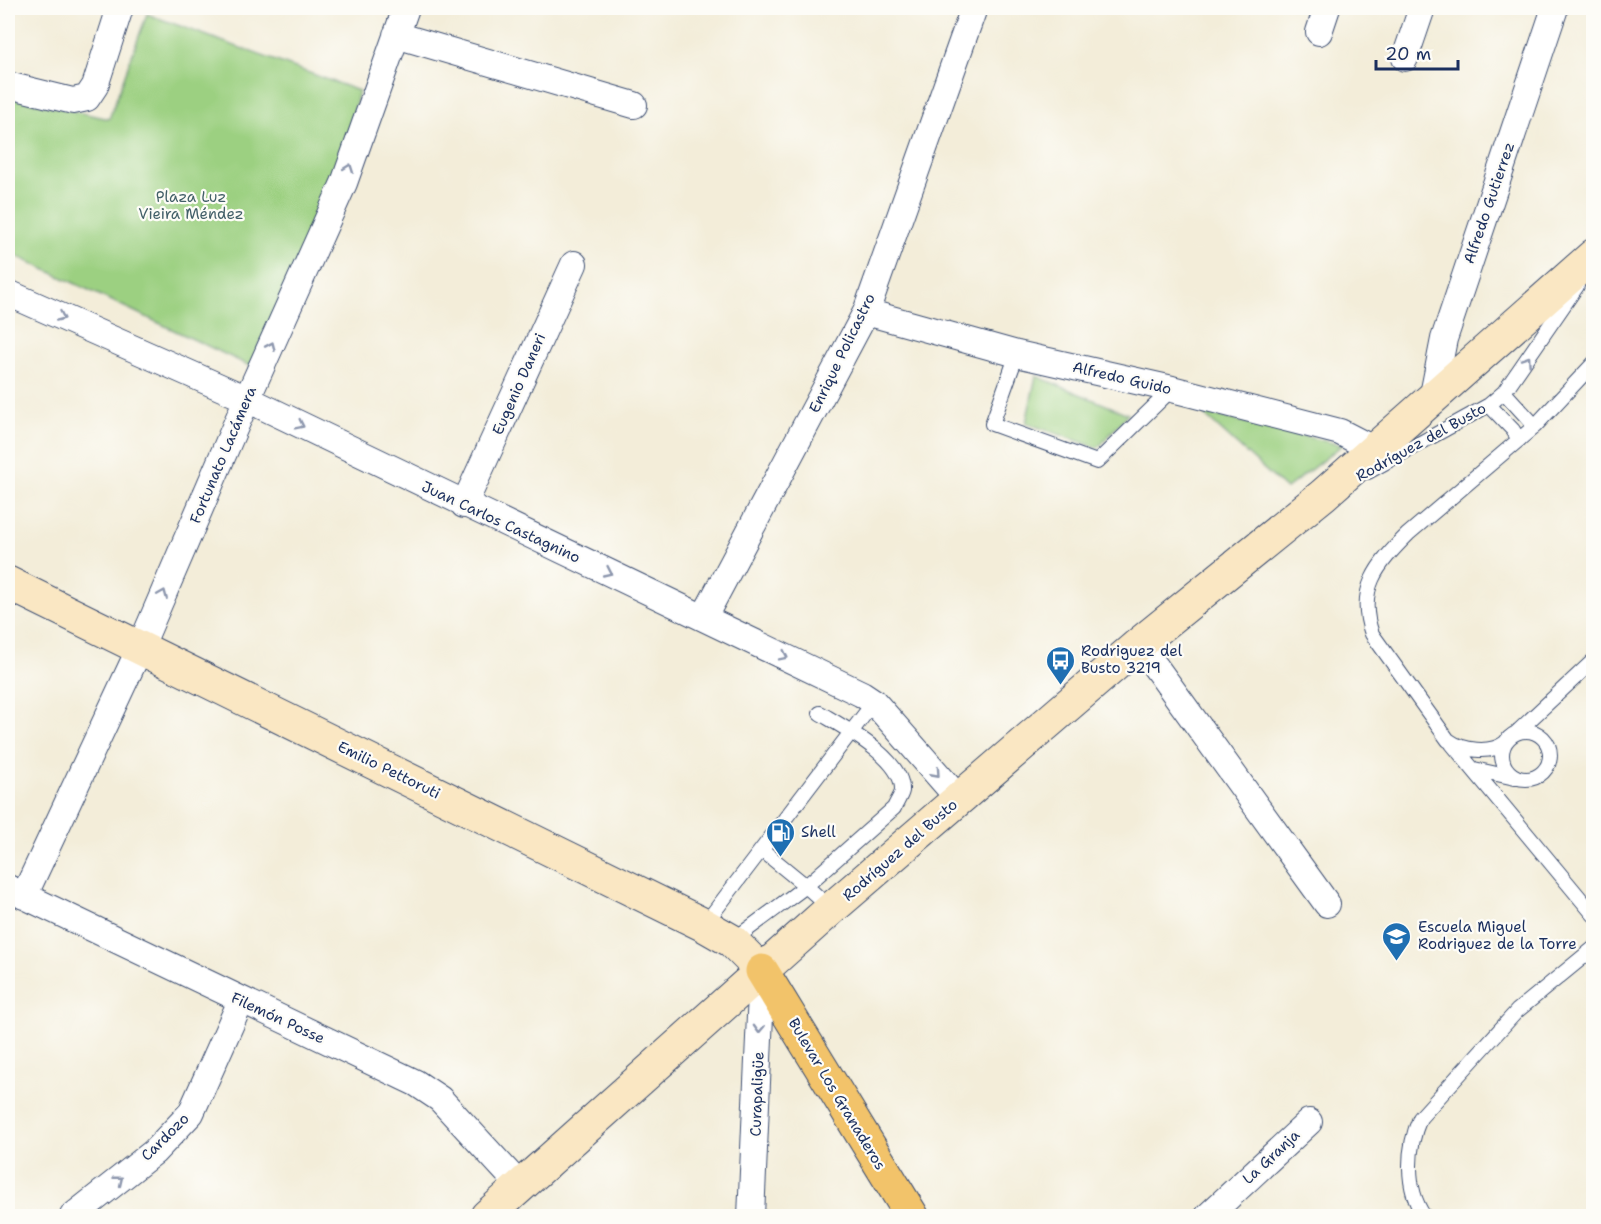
<svg xmlns="http://www.w3.org/2000/svg" width="1601" height="1224" viewBox="0 0 1601 1224" font-family="'Shantell Sans',sans-serif">
	<style>
		.green { fill: #9cd081; stroke: #5c8070; stroke-width: 1.5 }
		.lines { fill: none; stroke-linecap: round; stroke-linejoin: round }
		.lane-casing { stroke: #3b4c70; stroke-width: 16 }
		.street-casing { stroke: #3b4c70; stroke-width: 28 }
		.secondary-casing { stroke: #3b4c70; stroke-width: 35 }
		.primary-casing { stroke: #3b4c70; stroke-width: 35 }
		.lane { stroke: #fff; stroke-width: 14 }
		.street { stroke: #fff; stroke-width: 26 }
		.secondary { stroke: #fae7c3; stroke-width: 33 }
		.primary { stroke: #f2c36a; stroke-width: 33 }
		.oneway { stroke: #8d97ae }
		.labels { text-anchor: middle; dominant-baseline: central; stroke-width: 4.5; stroke-linejoin: round; paint-order: stroke }
		.park-label { font-size: 15px; fill: #425f68; stroke: #fdfcf7 }
		.street-label { font-size: 15px; fill: #1b2f5e; stroke: #fdfcf7 }
		.poi-label { font-size: 15px; fill: #1b2f5e; stroke: #fdfcf7; text-anchor: start }
	</style>
	<rect width="100%" height="100%" fill="#fdfcf7"/>
	<filter id="ink" filterUnits="userSpaceOnUse"><feTurbulence type="fractalNoise" baseFrequency=".0167" numOctaves="2"/><feDisplacementMap in="SourceGraphic" scale="12" xChannelSelector="R" yChannelSelector="G"/><feConvolveMatrix kernelMatrix="1 2 1 2 8 2 1 2 1" color-interpolation-filters="sRGB"/></filter>
	<filter id="wash" filterUnits="userSpaceOnUse"><feTurbulence type="fractalNoise" baseFrequency=".008" numOctaves="4" result="noise"/><feDisplacementMap in="SourceGraphic" scale="24" xChannelSelector="R" yChannelSelector="G"/><feGaussianBlur stdDeviation="1.35" result="paint"/><feColorMatrix in="noise" values="0 0 0 0 0 0 0 0 0 0 0 0 0 0 0 0 0 1.4 0 .05"/><feComposite in="paint" operator="in"/></filter>
	<g filter="url(#wash)">
		<rect width="100%" height="100%" fill="#f3edd9"/>
		<path class="green" d="M147,14L359,91L344,153L250,366L8,252V97L109,119Z
			M1036,376L1128,414L1098,448L1026,423Z
			M1201,412L1342,445L1286,489Z"/>
	</g>
	<g filter="url(#ink)">
		<g class="lines">
			<defs>
				<path id="lane" d="M1017,354L992,424L1097,462L1172,389
					M1504,392L1535,426
					M1489,405L1513,430L1519,440
					M1368,472L1489,405L1504,392L1577,286
					M1502 755a24 24 0 1 1 48 0a24 24 0 1 1-48 0Z
					M1516,733L1594,660
					M1505,743C1490,754 1463,751 1448,740L1372,634C1356,589 1377,565 1408,534L1535,426L1594,363
					M1452,744L1594,915
					M1474,769L1515,778
					M762,850L806,886L831,909
					M704,925L874,702
					M732,941L806,886L894,808C896,803 901,796 902,791C904,759 843,727 820,713
					M1424,1216C1405,1188 1407,1148 1420,1118L1517,1011L1594,948"/>
				<path id="street" d="M1319,32L1327,8
					M396,35L634,105
					M1405,58L1422,8
					M8,85L73,101L87,98L95,86L120,8
					M8,293L247,399L862,694L874,702L959,799
					M866,312L1017,354L1172,389L1340,432L1375,450
					M1432,400L1444,339L1555,8
					M464,505L574,264
					M704,617L866,312L974,8
					M1139,644L1327,904
					M8,888L416,1083L440,1099L521,1187
					M24,896L140,648L247,399L344,183L406,8
					M73,1216L154,1152L191,1113L241,1001
					M751,1216L762,971
					M1208,1216L1309,1122"/>
				<path id="secondary" d="M8,583L704,925L732,941L762,971
					M487,1216L831,909L1139,644L1323,495L1594,255"/>
				<path id="primary" d="M762,971L912,1216"/>
			</defs>
			<use href="#lane" class="lane-casing"/>
			<use href="#street" class="street-casing"/>
			<use href="#secondary" class="secondary-casing"/>
			<use href="#primary" class="primary-casing"/>
			<use href="#lane" class="lane"/>
			<use href="#street" class="street"/>
			<use href="#secondary" class="secondary"/>
			<use href="#primary" class="primary"/>
		</g>
		<defs><path id="oneway-chevron" d="M-2-3.5L2.5 0L-2 3.5" fill="none" stroke-width="1.6" stroke-linecap="round" stroke-linejoin="round" transform="scale(1.5)"/></defs>
		<g class="oneway">
			<use href="#oneway-chevron" transform="translate(349 168) rotate(-70)"/>
			<use href="#oneway-chevron" transform="translate(61 317) rotate(24)"/>
			<use href="#oneway-chevron" transform="translate(271 346) rotate(-66)"/>
			<use href="#oneway-chevron" transform="translate(1527 360) rotate(-56)"/>
			<use href="#oneway-chevron" transform="translate(300 425) rotate(26)"/>
			<use href="#oneway-chevron" transform="translate(608 572) rotate(25)"/>
			<use href="#oneway-chevron" transform="translate(163 594) rotate(-67)"/>
			<use href="#oneway-chevron" transform="translate(784 656) rotate(26)"/>
			<use href="#oneway-chevron" transform="translate(936 773) rotate(48)"/>
			<use href="#oneway-chevron" transform="translate(759 1029) rotate(92)"/>
			<use href="#oneway-chevron" transform="translate(119 1180) rotate(-39)"/>
		</g>
	</g>
	<defs>
		<symbol id="bus-pin" viewBox="-11 -11 22 30"><path d="M0 17L-7.5 6A9.5 9.5 0 1 1 7.5 6Z" fill="#1f6fb2" stroke="#fdfcf7"/><path d="M-5-6H5V4H4V6H2V4H-2V6H-4V4H-5ZM-3.5-4V0h7V-4ZM-3.5 1.2v1.5H-2V1.2ZM2 1.2v1.5H3.5V1.2Z" fill="#fff"/></symbol>
		<symbol id="fuel-pin" viewBox="-11 -11 22 30"><path d="M0 17L-7.5 6A9.5 9.5 0 1 1 7.5 6Z" fill="#1f6fb2" stroke="#fdfcf7"/><path d="M-5.5-6h7V0h2V4h1.3V-2.5L3-4.5l.8-.8L6-3V5H2.5V1h-1V6h-7ZM-4.2-4.7v3.2H.2V-4.7Z" fill="#fff"/></symbol>
		<symbol id="school-pin" viewBox="-11 -11 22 30"><path d="M0 17L-7.5 6A9.5 9.5 0 1 1 7.5 6Z" fill="#1f6fb2" stroke="#fdfcf7"/><path d="M0-5L7-2L0 1L-7-2ZM-4 1L0 2.5L4 1V4Q0 6-4 4Z" fill="#fff"/></symbol>
	</defs>
	<g fill-rule="evenodd">
		<use href="#bus-pin" x="1044" y="644" width="33" height="45"/>
		<use href="#fuel-pin" x="764" y="816" width="33" height="45"/>
		<use href="#school-pin" x="1380" y="920" width="33" height="45"/>
	</g>
	<g class="labels">
		<g class="park-label">
			<text x="191" y="197">Plaza Luz<tspan x="191" dy="17">Vieira Méndez</tspan></text>
		</g>
		<g class="street-label">
			<text transform="translate(1489 203) rotate(-71)">Alfredo Gutierrez</text>
			<text transform="translate(842 353) rotate(-64)">Enrique Policastro</text>
			<text transform="translate(1122 378) rotate(13)">Alfredo Guido</text>
			<text transform="translate(519 384) rotate(-66)">Eugenio Daneri</text>
			<text transform="translate(1421 442) rotate(-29)">Rodríguez del Busto</text>
			<text transform="translate(223 455) rotate(-67)">Fortunato Lacámera</text>
			<text transform="translate(501 522) rotate(25)">Juan Carlos Castagnino</text>
			<text transform="translate(389 770) rotate(26)">Emilio Pettoruti</text>
			<text transform="translate(900 850) rotate(-41)">Rodríguez del Busto</text>
			<text transform="translate(278 1018) rotate(25)">Filemón Posse</text>
			<text transform="translate(757 1094) rotate(-88)">Curapaligüe</text>
			<text transform="translate(837 1094) rotate(59)">Bulevar Los Granaderos</text>
			<text transform="translate(165 1137) rotate(-45)">Cardozo</text>
			<text transform="translate(1271 1157) rotate(-43)">La Granja</text>
		</g>
		<g class="poi-label">
			<text x="1081" y="651">Rodriguez del<tspan x="1081" dy="17">Busto 3219</tspan></text>
			<text x="801" y="832">Shell</text>
			<text x="1418" y="927">Escuela Miguel<tspan x="1418" dy="17">Rodriguez de la Torre</tspan></text>
		</g>
	</g>
	<rect width="1601" height="1224" fill="none" stroke="#fdfcf7" stroke-width="30"/>
	<path d="M1376 60v9h82v-9" fill="none" stroke="#1b2f5e" stroke-width="3"/>
	<text x="1385" y="60" font-size="18" fill="#1b2f5e" stroke="#fdfcf7" stroke-width="4.5" paint-order="stroke">20 m</text>
</svg>
